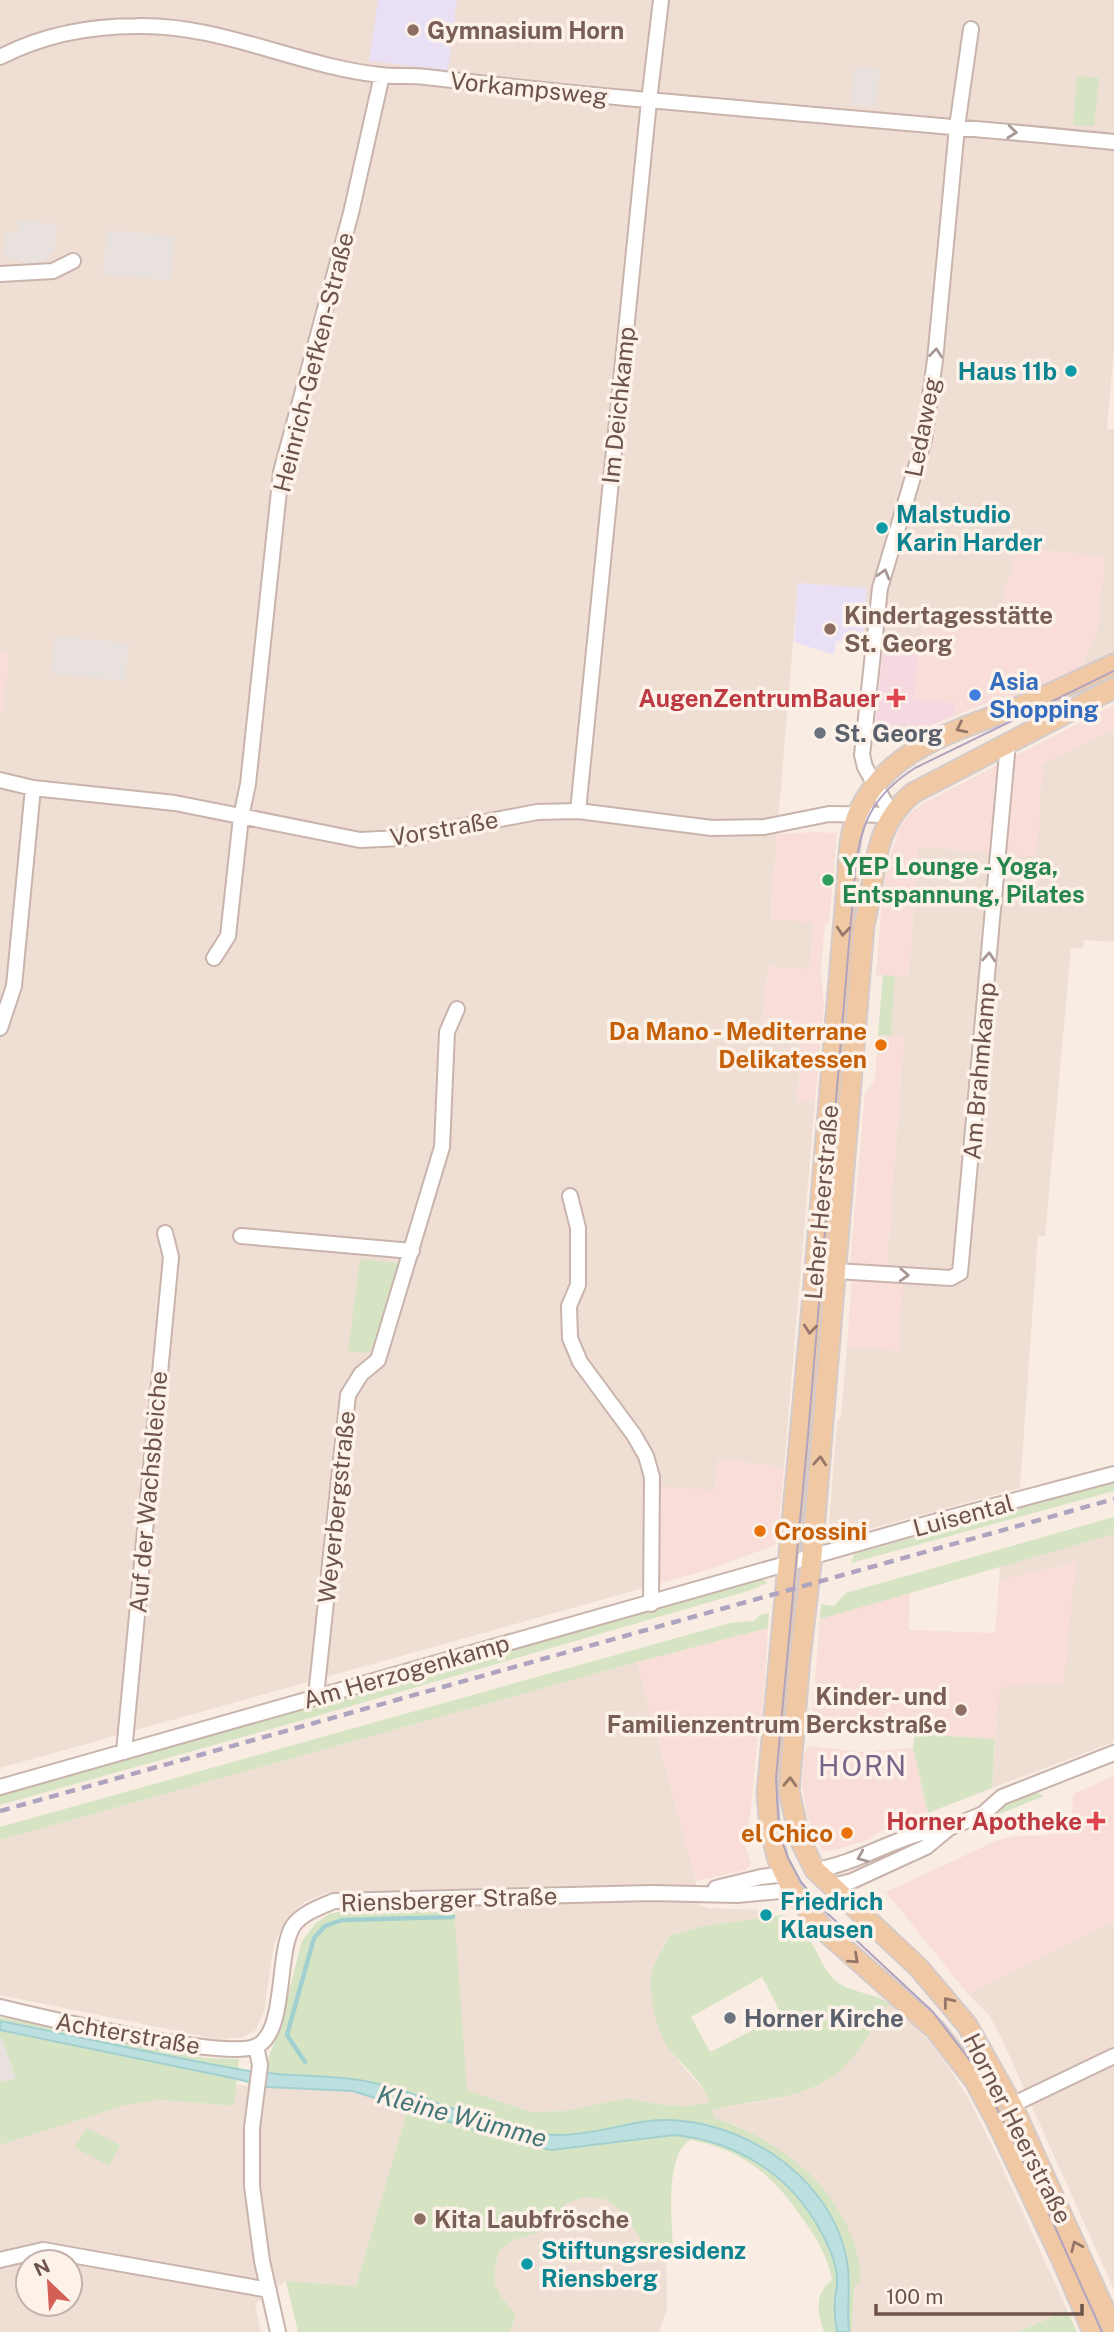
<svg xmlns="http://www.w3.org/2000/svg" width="1114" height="2332" viewBox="0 0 1114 2332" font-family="'Public Sans',sans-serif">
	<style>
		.residential { fill: #efded3; fill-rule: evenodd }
		.commercial { fill: #f8ddd8 }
		.industrial { fill: #e9e1de }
		.education { fill: #eae0f5 }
		.medical { fill: #f6d8e0 }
		.green { fill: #d6e4c4; fill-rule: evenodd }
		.water { fill: #bbe0df; stroke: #a2d0d0; stroke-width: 2 }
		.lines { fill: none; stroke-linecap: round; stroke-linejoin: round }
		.stream { stroke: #a2d0d0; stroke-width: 4.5 }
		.minor-casing { stroke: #c8b4ac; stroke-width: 18 }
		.major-casing { stroke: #d4cbca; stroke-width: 23 }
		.minor { stroke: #fff; stroke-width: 14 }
		.major { stroke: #f0c8a3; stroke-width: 19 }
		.tram { stroke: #afa4c0; stroke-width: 2 }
		.rail { stroke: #afa4c0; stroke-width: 4.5; stroke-dasharray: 10 7; stroke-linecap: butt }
		.oneway { stroke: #a89894 }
		.oneway2 { stroke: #957667 }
		.education-dot { fill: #8d6e63; stroke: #fcf2e9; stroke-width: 2.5 }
		.culture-dot { fill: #0f9aa8; stroke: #fcf2e9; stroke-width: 2.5 }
		.shop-dot { fill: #3f7fe0; stroke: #fcf2e9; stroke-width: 2.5 }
		.health-dot { fill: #e0444e; stroke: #fcf2e9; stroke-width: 2.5 }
		.worship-dot { fill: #6b7280; stroke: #fcf2e9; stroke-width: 2.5 }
		.leisure-dot { fill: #2e9e5b; stroke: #fcf2e9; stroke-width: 2.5 }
		.food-dot { fill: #e8710a; stroke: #fcf2e9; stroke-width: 2.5 }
		.labels { text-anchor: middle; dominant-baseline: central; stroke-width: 7; stroke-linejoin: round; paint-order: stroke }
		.education-label { font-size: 24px; font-weight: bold; fill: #785e54; stroke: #fcf2e9; text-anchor: start }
		.street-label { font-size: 24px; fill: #6e534d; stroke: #fcf2e9 }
		.culture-label { font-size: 24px; font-weight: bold; fill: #0d838f; stroke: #fcf2e9; text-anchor: start }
		.shop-label { font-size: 24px; font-weight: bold; fill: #366cbe; stroke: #fcf2e9; text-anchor: start }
		.health-label { font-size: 24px; font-weight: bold; fill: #be3a42; stroke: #fcf2e9; text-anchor: end }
		.worship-label { font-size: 24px; font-weight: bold; fill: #5b616d; stroke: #fcf2e9; text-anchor: start }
		.leisure-label { font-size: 24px; font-weight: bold; fill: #27864d; stroke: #fcf2e9; text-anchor: start }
		.food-label { font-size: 24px; font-weight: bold; fill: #c56008; stroke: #fcf2e9; text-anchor: end }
		.water-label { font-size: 26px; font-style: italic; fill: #467778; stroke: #fcf2e9 }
		.quarter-label { font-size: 28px; letter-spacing: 2px; fill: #78658a; stroke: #fcf2e9 }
	</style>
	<rect width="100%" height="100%" fill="#f9ede3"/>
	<path class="residential" d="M0,0H1114V349L1107,428L1114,430V652L1082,667L1097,632L1105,557L1019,547L1005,590L1002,628L924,618L919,654L883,650L863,644L867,588L798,583L770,919L813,922L809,970L768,966L761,1032L803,1036L797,1100L815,1102L784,1467L718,1459L714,1490L658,1584L0,1768Z
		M1114,730V942L1084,940L1083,949L1071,948L1045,1236H1038L1020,1488L833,1539L828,1537L837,1422L841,1415L847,1347L898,1351L887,1268L904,1037L891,1036L895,976L909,977L918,847L1036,856L1043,764Z
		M1114,1534V1742L992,1788L999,1687L1075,1563L999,1580L1000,1565Z
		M637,1662L695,1878L699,1905L709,1908L761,1910L775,1916L703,1926L669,1936L653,1966L670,2051L706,2093L709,2102L688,2106L664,2105L626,2098L565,2111L530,2112L466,2090L452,1892L357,1891L325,1893L303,1903L287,1919L274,1944L264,2012L255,2031L241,2038L216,2039L0,1995V1840Z
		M1114,1922V2290L1001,2037L989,2015L968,1994Z
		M889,2003L919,2029L941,2056L970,2101L999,2160L1067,2310L1018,2332H852L854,2287L737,2125L713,2118L712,2109L775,2099L812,2089L840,2070Z
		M236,2085L304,2090L353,2091L408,2108L356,2286L285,2281L255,2304L261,2332H0V2145L126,2105L161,2100L233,2106ZM28,2262H70V2304H28Z
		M583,2197L604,2199L625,2214L647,2251L666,2250L667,2310L659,2332H510L516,2315L497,2291L493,2275L499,2251L514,2240L541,2232L566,2204Z"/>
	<path class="commercial" d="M1019,547L1106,557L1097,632L1082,667L1031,692L984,704L954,716L955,703L914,700L924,618L1001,628L1005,590Z
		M0,652L10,653L2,713H0Z
		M1114,705V730L1043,764L1037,856L918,847L909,977L876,975L884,873L899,829L909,814L924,803Z
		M815,832L837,833L829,923H825L821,968L824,1007L815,1102L797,1101L803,1036L761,1032L768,966L809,969L813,923L770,919L777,834Z
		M878,1035L904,1037L887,1268L903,1285L899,1351L847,1347L852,1278L850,1262L865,1093L875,1081Z
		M718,1459L784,1467L777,1541L773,1546L704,1571L658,1584L661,1486L714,1490Z
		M1076,1563L1064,1682L1000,1687L995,1739L811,1728L820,1619L910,1592L909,1630L995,1633L999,1580Z
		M768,1628L762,1722L758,1736L750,1817L744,1840L751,1864L746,1870L696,1881L637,1662Z
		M809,1746L861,1752L913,1748L928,1813L883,1830L868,1840L829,1851L822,1850L807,1815L802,1785L804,1754Z
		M1114,1776V1922L968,1994L886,1892L996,1841L1014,1836H1042L1053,1833L1072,1817L1073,1794Z"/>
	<path class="industrial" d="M855,66L880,69L876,107L850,105Z
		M19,220L57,224L55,249L44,261L23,265L22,260L3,258L6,233H17Z
		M107,230L175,236L171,280L103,275Z
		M55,636L129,643L125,681L51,674Z
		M0,2038H2L16,2078L0,2082Z"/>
	<path class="education" d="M378,0H457L448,70L369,61Z
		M798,583L867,588L863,644L836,641L834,655L794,642Z"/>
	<path class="medical" d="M883,650L919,654L914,700L955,703L954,716L881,746L873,745Z"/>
	<path class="green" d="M1077,76L1099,78L1094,126L1073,125Z
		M883,975L895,976L891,1036L878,1035Z
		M360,1259L398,1263L374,1349L366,1353L348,1351Z
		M1114,1482V1491L851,1563L854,1554Z
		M1114,1517V1534L820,1619L821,1604L834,1606L846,1593Z
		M753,1579L764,1580L767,1583L748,1591L310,1718L0,1805V1792L651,1610Z
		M769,1613L768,1628L637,1662L0,1840V1827L730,1623L754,1621L760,1615Z
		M915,1734L995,1739L992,1788L928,1813L913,1748Z
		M1036,1792L1044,1796L997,1815L1001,1805Z
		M454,1910L467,2090L530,2112L565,2111L626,2098L664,2105L688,2106L709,2102C704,2084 686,2068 673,2054C657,2037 645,1988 654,1965C658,1955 665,1946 669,1936L703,1926L783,1915C807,1921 816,1957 830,1975C844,1993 870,1991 889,2003C874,2025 860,2052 841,2070C806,2102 754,2098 712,2110L714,2118C786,2140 858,2201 861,2281L854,2287L852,2332H824C817,2312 814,2293 832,2280C827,2256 817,2238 802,2218C773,2175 743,2150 691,2140C664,2153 672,2224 673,2249L647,2251L625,2214L604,2199L583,2197L566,2204L541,2232L514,2240L499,2251C490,2286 494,2287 516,2315L510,2332H298L286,2281L356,2286L408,2108L353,2091L267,2087L266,2064L278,2033L302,1941L315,1924L329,1914L343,1911ZM762,1977L782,2015L710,2052L691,2017Z
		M0,2017L205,2058L239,2059L234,2106L161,2100L126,2105L0,2145V2082L16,2078L2,2039L0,2038Z
		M87,2128L120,2145L109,2166L74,2147Z
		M1067,2310L1077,2332H1018Z"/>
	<path class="water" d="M0,2021C83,2037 165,2057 249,2071C287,2077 326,2074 365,2081C425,2092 481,2126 542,2134C575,2138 608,2128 641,2122C682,2115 727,2127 763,2148C807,2174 842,2217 848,2269C850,2290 847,2311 849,2332H837C835,2321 834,2310 835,2299C835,2292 838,2285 837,2278C836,2262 829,2246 821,2232C792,2176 737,2141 674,2135L551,2150L503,2139L353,2091L267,2087L237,2079L0,2030Z"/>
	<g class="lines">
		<path class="stream" d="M305,2062L287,2035L314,1938L325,1926L342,1920L453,1917"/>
		<defs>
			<path id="minor" d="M0,57C43,35 88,26 137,26C220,24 298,66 380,75C395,77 411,75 426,77C655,104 885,119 1114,142
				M0,274L53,271L73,261
				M0,780L33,788L175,803L360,840L401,838L537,812L578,811L712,828L764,827L829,814L892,815
				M578,811L649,101L661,0
				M892,815L865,767L862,755L880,588L924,440L935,360L957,127L971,29
				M214,958L228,936L241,817L248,784L281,472L351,213L382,75
				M0,1028L14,986L33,788
				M570,1196L578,1228V1285L569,1306L570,1338L580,1362L634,1435L646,1456L652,1477L651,1604
				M241,1236L412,1251
				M836,1271L951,1278L960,1273L1008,743
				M316,1696L348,1395L361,1374L378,1360L442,1147L447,1032L457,1009
				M124,1752L171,1257L165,1233
				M0,1787L930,1523L1114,1474
				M815,1870C862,1863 902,1831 949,1828
				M832,1886L852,1881L926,1847L949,1828L983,1814L1002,1797L1114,1753
				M716,1888L761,1877L785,1874
				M0,2007C41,2017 227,2061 257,2046C287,2031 276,1954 293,1926C302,1913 320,1907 334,1901L652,1893L737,1895L792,1890
				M256,2046L260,2065L252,2128V2186L262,2261L278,2332
				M1012,2105L1114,2056
				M0,2260L43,2250L269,2290"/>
			<path id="major" d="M1114,688L913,793C870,828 877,876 864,925L812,1556L800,1658L789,1791L800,1840L815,1870L919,1968L967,2025L1012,2105L1114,2331
				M1093,2332L1063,2262L997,2122L975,2081L935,2029L828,1934L792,1890L778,1860L770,1828L767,1793L813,1295L846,896C849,869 847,836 859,811C891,741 976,726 1041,698C1065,687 1090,675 1114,664"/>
		</defs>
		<use href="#minor" class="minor-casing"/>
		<use href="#major" class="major-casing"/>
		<use href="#minor" class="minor"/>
		<use href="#major" class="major"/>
		<path class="tram" d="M1102,2332L1042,2198L978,2071L933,2012L827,1913L801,1882L788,1858L779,1832L776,1778L808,1435L855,872C860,823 873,795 915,768L1114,671"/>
		<path class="rail" d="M0,1811L1114,1499"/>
	</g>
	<defs><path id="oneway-chevron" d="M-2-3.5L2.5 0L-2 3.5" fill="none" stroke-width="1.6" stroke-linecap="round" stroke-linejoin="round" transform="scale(1.75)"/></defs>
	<g class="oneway">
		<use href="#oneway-chevron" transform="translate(1012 132) rotate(6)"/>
		<use href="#oneway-chevron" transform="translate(936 353) rotate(-84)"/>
		<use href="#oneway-chevron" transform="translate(884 574) rotate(-74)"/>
		<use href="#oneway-chevron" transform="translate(989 957) rotate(-85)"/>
		<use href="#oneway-chevron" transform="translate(904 1275) rotate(3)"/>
		<use href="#oneway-chevron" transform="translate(862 1857) rotate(157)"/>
	</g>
	<g class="oneway2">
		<use href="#oneway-chevron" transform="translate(961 728) rotate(154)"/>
		<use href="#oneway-chevron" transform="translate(843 931) rotate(95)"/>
		<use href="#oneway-chevron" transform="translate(810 1329) rotate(96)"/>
		<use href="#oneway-chevron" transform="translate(820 1461) rotate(-86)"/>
		<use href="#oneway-chevron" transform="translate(790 1782) rotate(-88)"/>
		<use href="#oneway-chevron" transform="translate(854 1959) rotate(42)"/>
		<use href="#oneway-chevron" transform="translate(948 2002) rotate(-129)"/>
		<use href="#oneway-chevron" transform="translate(1076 2246) rotate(-114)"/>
	</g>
	<g class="education-dot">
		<circle cx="413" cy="30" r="7"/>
		<circle cx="830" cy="629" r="7"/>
		<circle cx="961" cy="1710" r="7"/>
		<circle cx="420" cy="2219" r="7"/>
	</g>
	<g class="culture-dot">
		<circle cx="1071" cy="371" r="7"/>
		<circle cx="882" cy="528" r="7"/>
		<circle cx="766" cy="1915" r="7"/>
		<circle cx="527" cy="2264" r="7"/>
	</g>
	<circle class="shop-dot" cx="975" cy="695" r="7"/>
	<g class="health-dot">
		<path d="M892.5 687.5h7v7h7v7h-7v7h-7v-7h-7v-7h7z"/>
		<path d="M1092.5 1810.5h7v7h7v7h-7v7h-7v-7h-7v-7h7z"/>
	</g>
	<g class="worship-dot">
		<circle cx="820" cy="733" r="7"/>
		<circle cx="730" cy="2018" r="7"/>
	</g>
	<circle class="leisure-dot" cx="828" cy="880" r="7"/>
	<g class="food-dot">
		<circle cx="881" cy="1045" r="7"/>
		<circle cx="760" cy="1531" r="7"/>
		<circle cx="847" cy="1833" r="7"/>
	</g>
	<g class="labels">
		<g class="education-label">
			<text x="427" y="30">Gymnasium Horn</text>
			<text x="844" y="615">Kindertagesstätte<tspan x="844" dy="28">St. Georg</tspan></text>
			<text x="947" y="1696" text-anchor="end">Kinder- und<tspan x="947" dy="28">Familienzentrum Berckstraße</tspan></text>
			<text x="434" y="2219">Kita Laubfrösche</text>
		</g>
		<g class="street-label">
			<text transform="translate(529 88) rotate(6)">Vorkampsweg</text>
			<text transform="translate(313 362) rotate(-76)">Heinrich-Gefken-Straße</text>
			<text transform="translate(618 405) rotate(-84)">Im Deichkamp</text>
			<text transform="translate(922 427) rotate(-79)">Ledaweg</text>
			<text transform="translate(444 828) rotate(-10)">Vorstraße</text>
			<text transform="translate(979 1071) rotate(-85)">Am Brahmkamp</text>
			<text transform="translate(821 1202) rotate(-85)">Leher Heerstraße</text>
			<text transform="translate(148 1492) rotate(-85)">Auf der Wachsbleiche</text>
			<text transform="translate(336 1507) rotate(-84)">Weyerbergstraße</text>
			<text transform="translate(963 1515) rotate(-15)">Luisental</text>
			<text transform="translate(406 1671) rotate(-16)">Am Herzogenkamp</text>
			<text transform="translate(449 1899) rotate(-2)">Riensberger Straße</text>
			<text transform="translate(128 2033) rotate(10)">Achterstraße</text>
			<text transform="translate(1018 2128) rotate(63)">Horner Heerstraße</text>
		</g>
		<g class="culture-label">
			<text x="1057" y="371" text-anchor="end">Haus 11b</text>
			<text x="896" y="514">Malstudio<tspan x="896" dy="28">Karin Harder</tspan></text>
			<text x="780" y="1901">Friedrich<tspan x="780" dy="28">Klausen</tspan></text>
			<text x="541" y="2250">Stiftungsresidenz<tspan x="541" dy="28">Riensberg</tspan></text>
		</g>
		<g class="shop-label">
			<text x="989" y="681">Asia<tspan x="989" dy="28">Shopping</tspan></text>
		</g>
		<g class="health-label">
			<text x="880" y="698">AugenZentrumBauer</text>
			<text x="1082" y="1821">Horner Apotheke</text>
		</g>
		<g class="worship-label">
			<text x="834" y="733">St. Georg</text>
			<text x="744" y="2018">Horner Kirche</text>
		</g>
		<g class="leisure-label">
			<text x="842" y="866">YEP Lounge - Yoga,<tspan x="842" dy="28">Entspannung, Pilates</tspan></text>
		</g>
		<g class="food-label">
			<text x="867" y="1031">Da Mano - Mediterrane<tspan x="867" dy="28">Delikatessen</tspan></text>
			<text x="774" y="1531" text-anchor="start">Crossini</text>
			<text x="833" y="1833">el Chico</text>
		</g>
		<g class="water-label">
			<text transform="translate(462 2116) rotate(15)">Kleine Wümme</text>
		</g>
		<g class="quarter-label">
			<text x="863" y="1765">HORN</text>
		</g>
	</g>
	<g transform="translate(49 2283) rotate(335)"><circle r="33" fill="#fcf2e9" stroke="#c3b2ab" stroke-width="2"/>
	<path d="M0-5L12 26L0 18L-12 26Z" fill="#d45f57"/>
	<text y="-10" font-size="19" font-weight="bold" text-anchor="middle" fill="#6e534d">N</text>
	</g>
	<path d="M876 2304v10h206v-10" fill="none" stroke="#6e534d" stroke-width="3.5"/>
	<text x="886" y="2304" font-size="21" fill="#6e534d" stroke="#fcf2e9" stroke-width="5" paint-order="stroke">100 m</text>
</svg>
